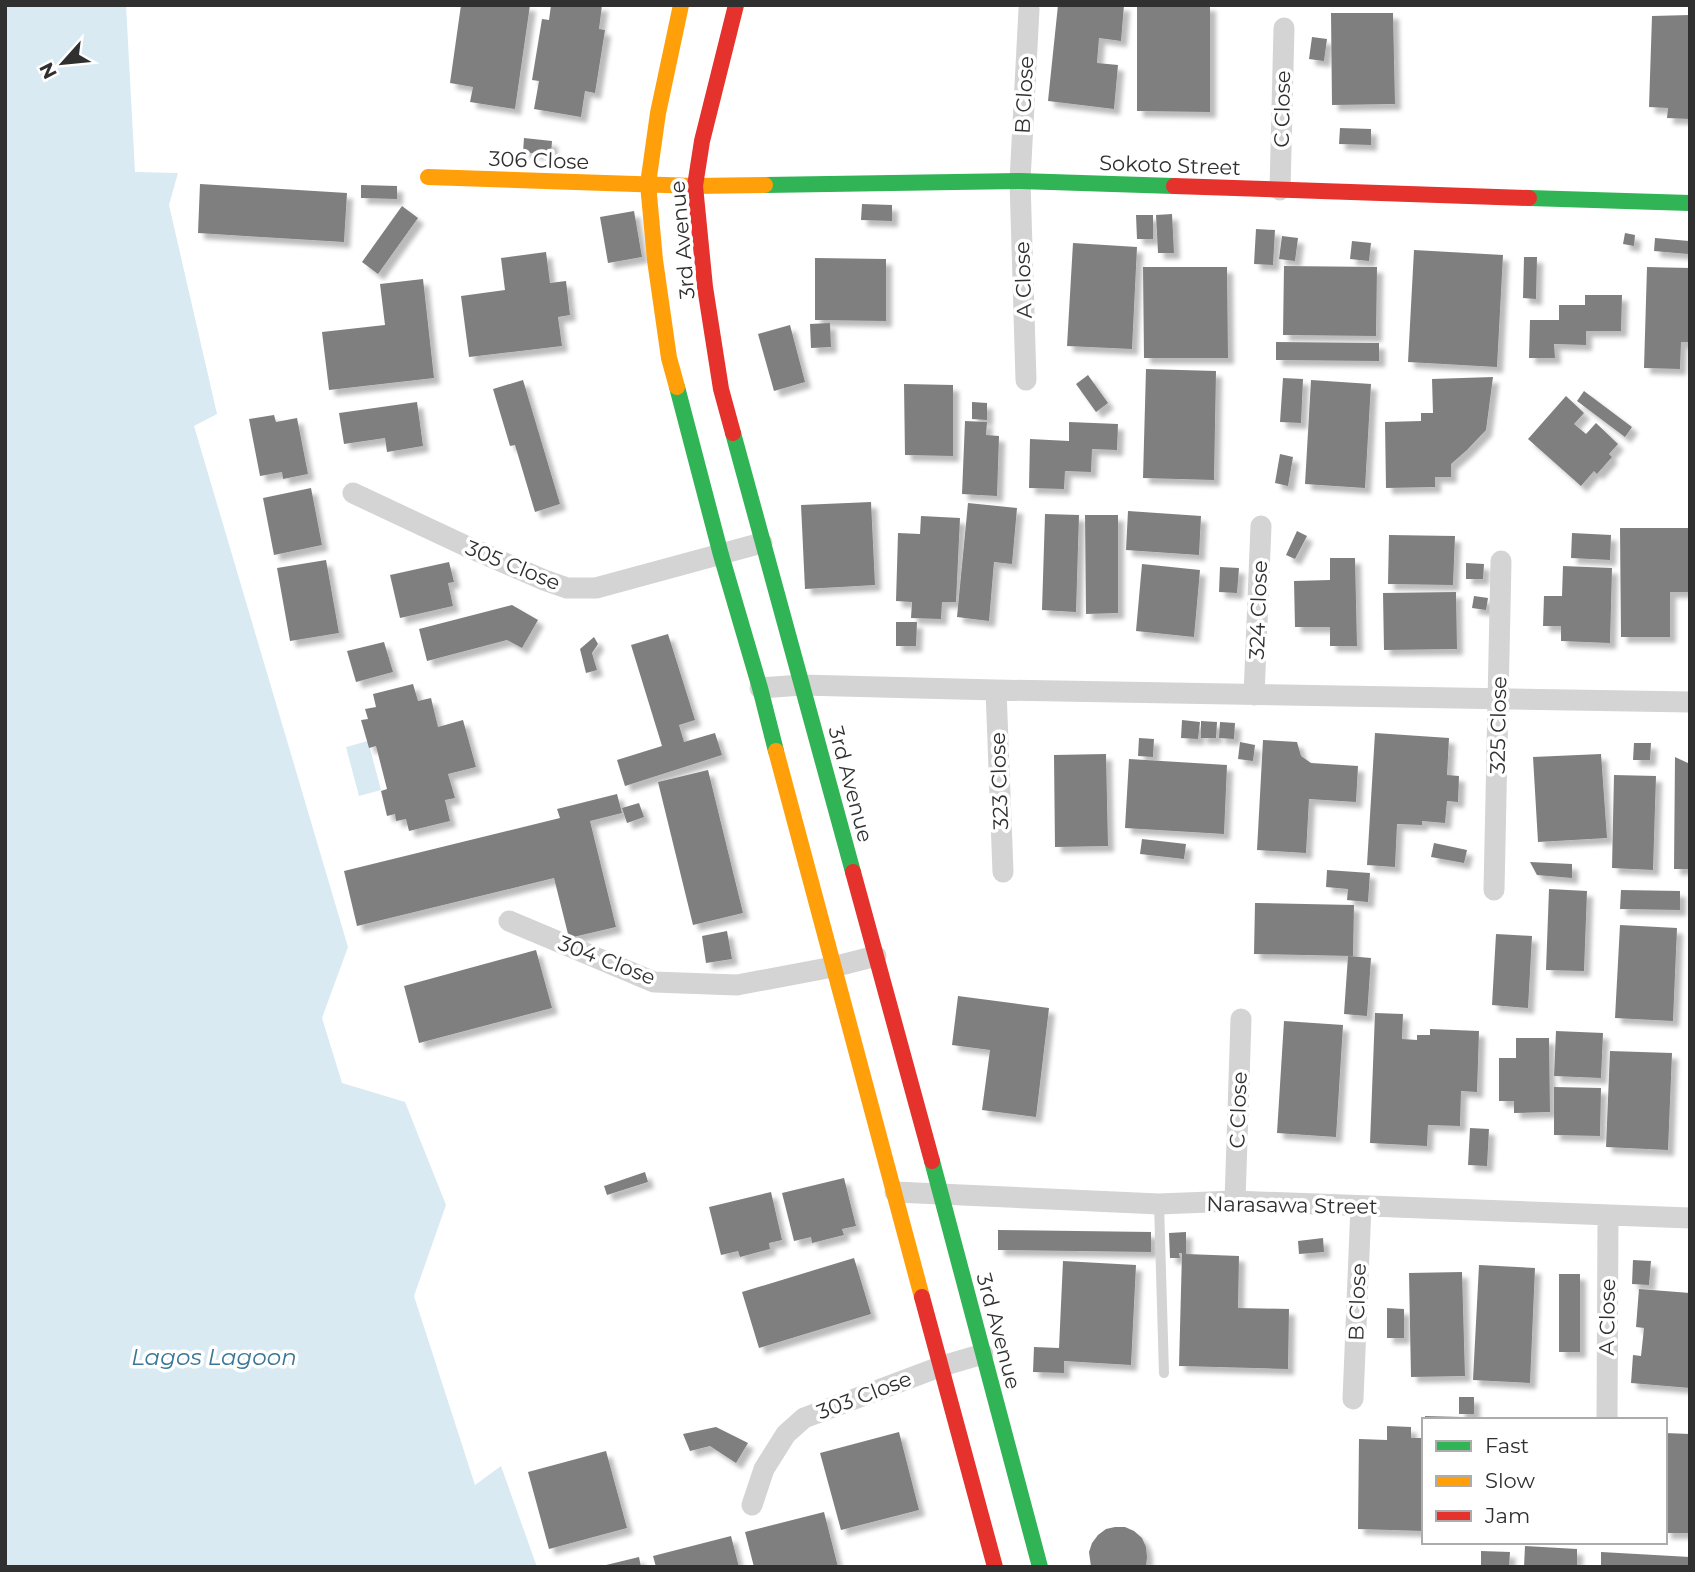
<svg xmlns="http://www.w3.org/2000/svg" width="1695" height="1572" viewBox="0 0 1695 1572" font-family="Montserrat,sans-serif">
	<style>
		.water { fill: #d9eaf3 }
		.building { fill: #7f7f7f; filter: url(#shadow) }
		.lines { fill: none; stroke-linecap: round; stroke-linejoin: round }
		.lane { stroke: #d4d4d4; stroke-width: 10 }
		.street { stroke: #d4d4d4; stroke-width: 21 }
		.fast { stroke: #30b455; stroke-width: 16 }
		.slow { stroke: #ff9f0a; stroke-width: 16 }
		.jam { stroke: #e5322d; stroke-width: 16 }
		.labels { text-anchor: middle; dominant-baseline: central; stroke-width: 7; stroke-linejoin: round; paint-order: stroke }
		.street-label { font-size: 21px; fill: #303030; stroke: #fff }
		.water-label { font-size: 23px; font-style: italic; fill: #3a7697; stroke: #fff }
	</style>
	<defs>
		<filter id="shadow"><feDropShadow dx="6" dy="6" stdDeviation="2" flood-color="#0004"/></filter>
	</defs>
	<rect width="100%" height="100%" fill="#fff"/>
	<path class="water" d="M5,5H126L135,172L178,173L169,205L217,414L194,426L348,947L322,1018L342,1083L405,1102L446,1205L414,1296L475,1485L501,1466L537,1567H5Z
		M368,741L381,790L359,796L346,747Z"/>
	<path class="building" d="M461,5H530L515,109L470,102L473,87L450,83Z
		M551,5H602L599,29L605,30L595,93L585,91L581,117L534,109L539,81L532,80L542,19L549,20Z
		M1058,5H1124L1121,41L1099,38L1097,63L1118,65L1114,109L1048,101Z
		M1137,5H1210V112L1137,111Z
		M1331,13H1393L1395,104L1332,105Z
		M1690,15V119L1667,118L1668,108L1649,107L1652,16Z
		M1312,37L1327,39L1324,61L1309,59Z
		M1340,128L1371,129V145L1339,144Z
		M524,138L552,141L551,155L523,152Z
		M200,184L347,193L344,242L198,233Z
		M361,185L397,186V199L361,198Z
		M862,204L892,205V221L861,220Z
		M402,206L418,218L378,274L362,262Z
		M634,211L642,257L608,263L600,217Z
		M1172,214L1174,253H1158L1156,215Z
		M1136,215H1153V239H1137Z
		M1256,229L1275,230L1273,265L1254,264Z
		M1625,233L1635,235L1634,246L1623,244Z
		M1282,236L1298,238L1295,261L1279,259Z
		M1655,238L1689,241L1688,254L1654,251Z
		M1352,241L1371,243L1369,261L1350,259Z
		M1073,243L1137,247L1132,349L1067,346Z
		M1414,250L1503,255L1497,367L1408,362Z
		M546,252L550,283L566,281L570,315L558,317L562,346L469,357L461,296L505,290L501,258Z
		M1524,257H1537L1536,299L1523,298Z
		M815,258L886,259V321L815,320Z
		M1284,266L1377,267L1376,336L1283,335Z
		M1143,267H1227L1228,358H1144Z
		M1647,267L1690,268V342H1681L1680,369L1644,368Z
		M423,279L434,378L329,390L322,332L385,325L380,284Z
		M1585,295H1622L1621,331H1586V345L1554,344L1555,358H1529L1530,320H1559V305H1585Z
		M830,323L831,347L811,348L810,324Z
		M790,325L805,382L774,391L758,334Z
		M1276,342L1379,343V361L1276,360Z
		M1146,369L1216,371L1214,480L1143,478Z
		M1088,375L1108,403L1096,412L1076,384Z
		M1493,377L1486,430L1467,450L1451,464V477H1435V487L1386,488L1385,422L1421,421V413H1433L1432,379Z
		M1283,378L1303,379L1301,423L1280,422Z
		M523,380L560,504L535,512L515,445L510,446L493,389Z
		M1311,380L1371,384L1365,488L1305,484Z
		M904,384L953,385V456L905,455Z
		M1584,391L1632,427L1625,437L1577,401Z
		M1566,396L1584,413L1574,424L1586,434L1596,423L1618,444L1609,454L1612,457L1597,474L1594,471L1581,486L1528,439Z
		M417,402L423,446L387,452L385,438L344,444L339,413Z
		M972,402L987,403V420L972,419Z
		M274,415L276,422L297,418L308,474L283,479L282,472L260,476L249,419Z
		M965,421L987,422L986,435L999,436L997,496L962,494Z
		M1069,422L1118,424L1117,450L1092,449L1091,472L1065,471L1064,489L1029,488L1030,439L1069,441Z
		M1280,454L1293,457L1288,486L1275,483Z
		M311,488L322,545L274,555L263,498Z
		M871,502L875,585L805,589L801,505Z
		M968,503L1017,508L1012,564L994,562L989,621L957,617Z
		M1128,511L1201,516L1199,555L1126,550Z
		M1045,514L1079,515L1076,612L1042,610Z
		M1085,515H1118V613L1086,614Z
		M921,516L960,518L956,602H942L941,619L911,618L912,602L896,601L898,533L920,534Z
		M1620,528H1690V592H1670V637H1621Z
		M1297,531L1307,536L1295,559L1286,555Z
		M1572,533L1611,535L1610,560L1571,558Z
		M1389,535L1455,536L1453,585L1388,584Z
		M1330,558H1355L1357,646H1330V627H1295L1294,581L1330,580Z
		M326,560L339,633L290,641L277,568Z
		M449,562L454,582L448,583L453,606L400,618L390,575Z
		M1466,563L1484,564L1483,579H1466Z
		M1142,564L1200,570L1194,637L1136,631Z
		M1563,566L1612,568L1610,643L1561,641V626H1543L1544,596H1562Z
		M1220,567L1239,568L1237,593L1219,592Z
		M1456,592L1457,649L1384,650L1383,593Z
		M1474,596L1488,598L1486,610L1472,608Z
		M512,605L538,620L522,648L507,640L427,661L419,629Z
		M896,622H917L916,646H896Z
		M668,634L695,720L679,725L684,742L715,733L722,755L625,786L617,760L662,746L631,645Z
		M594,637L598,644L592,653L597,670L586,673L580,649Z
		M384,642L393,672L356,682L347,651Z
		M413,684L418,701L431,698L438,727L463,720L476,767L448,774L455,798L445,800L450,821L409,831L406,819L396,821L395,814L387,816L381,791L387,789L376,746L369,748L361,720L368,719L365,709L376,707L373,694Z
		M1182,720L1200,722L1198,739L1181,738Z
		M1201,721L1217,722L1216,738H1201Z
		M1220,722L1235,723L1234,739L1219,738Z
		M1375,733L1449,738L1447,775L1459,776L1458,802L1447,801L1445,823L1422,821V825L1397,824L1395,867L1367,865Z
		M1139,738L1154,739L1153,757L1138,756Z
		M1263,740L1297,742L1301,756L1311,763L1358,766L1356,802L1309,799L1306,853L1257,850Z
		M1240,742L1255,745L1253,761L1238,759Z
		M1634,743H1651L1650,760H1633Z
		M1106,754L1108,846L1055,847L1054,755Z
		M1601,754L1607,838L1538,842L1533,757Z
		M1675,757L1690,764V869H1674Z
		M1129,759L1227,765L1224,834L1125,828Z
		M708,770L743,913L693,925L658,782Z
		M1614,775L1656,776L1653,870L1612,868Z
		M617,794L622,813L590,821L616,927L569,938L554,878L357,926L344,871L560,818L557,809Z
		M639,803L644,817L627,823L622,808Z
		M1142,839L1186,844L1184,859L1140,854Z
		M1434,843L1467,850L1464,863L1431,857Z
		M1530,862L1572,864V878L1537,875Z
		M1327,870L1370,873L1368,902L1347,900L1348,889L1326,887Z
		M1549,889L1587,891L1584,971L1546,970Z
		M1621,890L1680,891V910L1620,909Z
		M1255,903L1354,905L1353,956L1254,954Z
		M1620,925L1677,928L1673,1021L1615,1018Z
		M727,931L732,959L706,963L702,936Z
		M1496,934L1532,936L1528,1008L1492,1005Z
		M536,950L552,1008L419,1043L404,986Z
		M1348,956L1371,958L1367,1016L1344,1014Z
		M958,996L1049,1008L1036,1117L982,1110L990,1050L952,1045Z
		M1375,1013L1403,1014L1402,1039L1417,1040V1035H1430V1029L1479,1031L1477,1092L1461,1091L1460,1126L1428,1125L1427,1146L1370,1143Z
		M1284,1021L1343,1025L1336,1137L1277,1133Z
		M1556,1031L1603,1033L1601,1078L1554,1076Z
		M1516,1038H1549L1550,1112L1514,1113V1101H1499V1058H1516Z
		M1610,1051L1672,1053L1668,1150L1606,1147Z
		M1554,1087L1601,1088L1600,1136L1554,1135Z
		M1470,1128L1489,1129L1487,1166L1468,1165Z
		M645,1172L648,1182L607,1195L604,1186Z
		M844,1178L856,1226L842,1229L844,1235L812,1243L811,1237L794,1241L782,1193Z
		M771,1192L782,1240L769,1243L770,1249L740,1257L738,1251L721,1255L709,1207Z
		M998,1230L1151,1232V1252L998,1250Z
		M1186,1232V1254L1239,1256L1238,1308L1289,1309L1288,1369L1179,1366L1182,1253H1179L1180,1258H1170L1169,1233Z
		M1323,1238L1324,1252L1299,1254L1298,1241Z
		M854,1258L871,1314L759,1348L742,1292Z
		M1633,1260L1651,1261L1649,1285L1632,1284Z
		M1063,1261L1136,1265L1131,1365L1064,1361V1373L1033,1372L1034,1347L1059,1348Z
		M1479,1265L1535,1268L1530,1383L1473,1380Z
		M1462,1272L1465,1376L1411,1377L1409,1273Z
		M1559,1274H1580V1352H1559Z
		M1639,1289L1690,1293V1388L1631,1383L1633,1355L1641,1356L1644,1328L1636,1327Z
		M1387,1308L1404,1309V1338H1387Z
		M1459,1397H1474V1414H1459Z
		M1425,1416L1462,1417V1420H1425Z
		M1387,1426L1411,1427V1438H1424V1531L1358,1529L1359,1439L1387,1440Z
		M716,1427L748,1443L736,1463L710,1446L690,1451L683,1434Z
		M899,1432L919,1510L841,1530L820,1453Z
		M1665,1433L1690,1434V1533H1665Z
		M606,1451L627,1528L549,1549L528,1472Z
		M824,1512L838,1567H754L745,1532Z
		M1115,1527H1125L1134,1531L1142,1538L1146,1547L1147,1557L1146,1567H1091L1089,1552L1092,1543L1098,1535L1106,1529Z
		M731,1536L739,1567H656L653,1556Z
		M1525,1546L1577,1549V1567H1524Z
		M1481,1551L1510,1552L1509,1567H1481Z
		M1601,1552L1690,1557V1567H1601Z
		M639,1557L641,1567H602V1566Z"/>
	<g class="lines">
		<path class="lane" d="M1159,1204L1164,1373"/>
		<path class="street" d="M1280,190L1284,28
			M1026,380L1020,181L1029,9
			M353,493L468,547L544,580L567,588H596L762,543
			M760,688L802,685L996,690L1690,702
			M996,690L1003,872
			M1254,695L1261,526
			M1494,890L1501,561
			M509,921L654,982L737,985L833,967L876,956
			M895,1192L1159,1204L1235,1201L1690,1218
			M1235,1201L1241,1019
			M1353,1399L1361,1206
			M1607,1420L1608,1215
			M752,1505L764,1469L786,1434L804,1418L942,1366L983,1354"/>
		<path class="fast" d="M765,185L1020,181L1174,186
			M1529,198L1690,203
			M677,387L721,555L760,688L776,751
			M733,433L853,872
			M932,1161L1040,1567"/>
		<path class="slow" d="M428,177L695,186L765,185
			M677,387L669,358L655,260L648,184L658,113L681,5
			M776,751L922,1297"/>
		<path class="jam" d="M1174,186L1529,198
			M733,433L721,389L705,287L695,186L702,141L736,5
			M853,872L932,1161
			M922,1297L995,1567"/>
	</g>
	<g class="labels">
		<g class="street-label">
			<text transform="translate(1024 95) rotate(-87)">B Close</text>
			<text transform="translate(1282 109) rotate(-89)">C Close</text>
			<text transform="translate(539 160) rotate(2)">306 Close</text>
			<text transform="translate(1170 165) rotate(2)">Sokoto Street</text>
			<text transform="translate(682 240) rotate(-95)">3rd Avenue</text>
			<text transform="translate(1023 280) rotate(-92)">A Close</text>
			<text transform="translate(513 565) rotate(22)">305 Close</text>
			<text transform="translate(1258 610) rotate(-88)">324 Close</text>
			<text transform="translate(1498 725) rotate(-89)">325 Close</text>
			<text transform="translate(999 781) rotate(-92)">323 Close</text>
			<text transform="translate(851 784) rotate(75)">3rd Avenue</text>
			<text transform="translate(607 960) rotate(21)">304 Close</text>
			<text transform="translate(1238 1110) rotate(-88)">C Close</text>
			<text transform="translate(1292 1205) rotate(1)">Narasawa Street</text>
			<text transform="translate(1357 1302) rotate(-88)">B Close</text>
			<text transform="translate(1607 1317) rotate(-89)">A Close</text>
			<text transform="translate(999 1331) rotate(75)">3rd Avenue</text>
			<text transform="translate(864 1395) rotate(-21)">303 Close</text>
		</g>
		<g class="water-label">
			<text x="214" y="1357">Lagos Lagoon</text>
		</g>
	</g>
	<rect width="1695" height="1572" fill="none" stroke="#303030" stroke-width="14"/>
	<rect x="1422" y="1418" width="245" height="126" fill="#ffffff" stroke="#acacac" stroke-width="2"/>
	<rect x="1436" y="1441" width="35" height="10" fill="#30b455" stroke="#acacac" stroke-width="2"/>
	<text x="1485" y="1453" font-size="21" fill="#303030">Fast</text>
	<rect x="1436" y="1476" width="35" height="10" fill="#ff9f0a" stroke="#acacac" stroke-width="2"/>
	<text x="1485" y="1488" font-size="21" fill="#303030">Slow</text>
	<rect x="1436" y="1511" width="35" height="10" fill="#e5322d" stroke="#acacac" stroke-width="2"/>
	<text x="1485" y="1523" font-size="21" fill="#303030">Jam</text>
	<g transform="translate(63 63) rotate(243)" stroke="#ffffff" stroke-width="5" paint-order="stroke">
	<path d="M0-5L12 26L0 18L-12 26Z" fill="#303030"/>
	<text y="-10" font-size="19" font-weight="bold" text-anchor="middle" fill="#303030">N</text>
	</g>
</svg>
